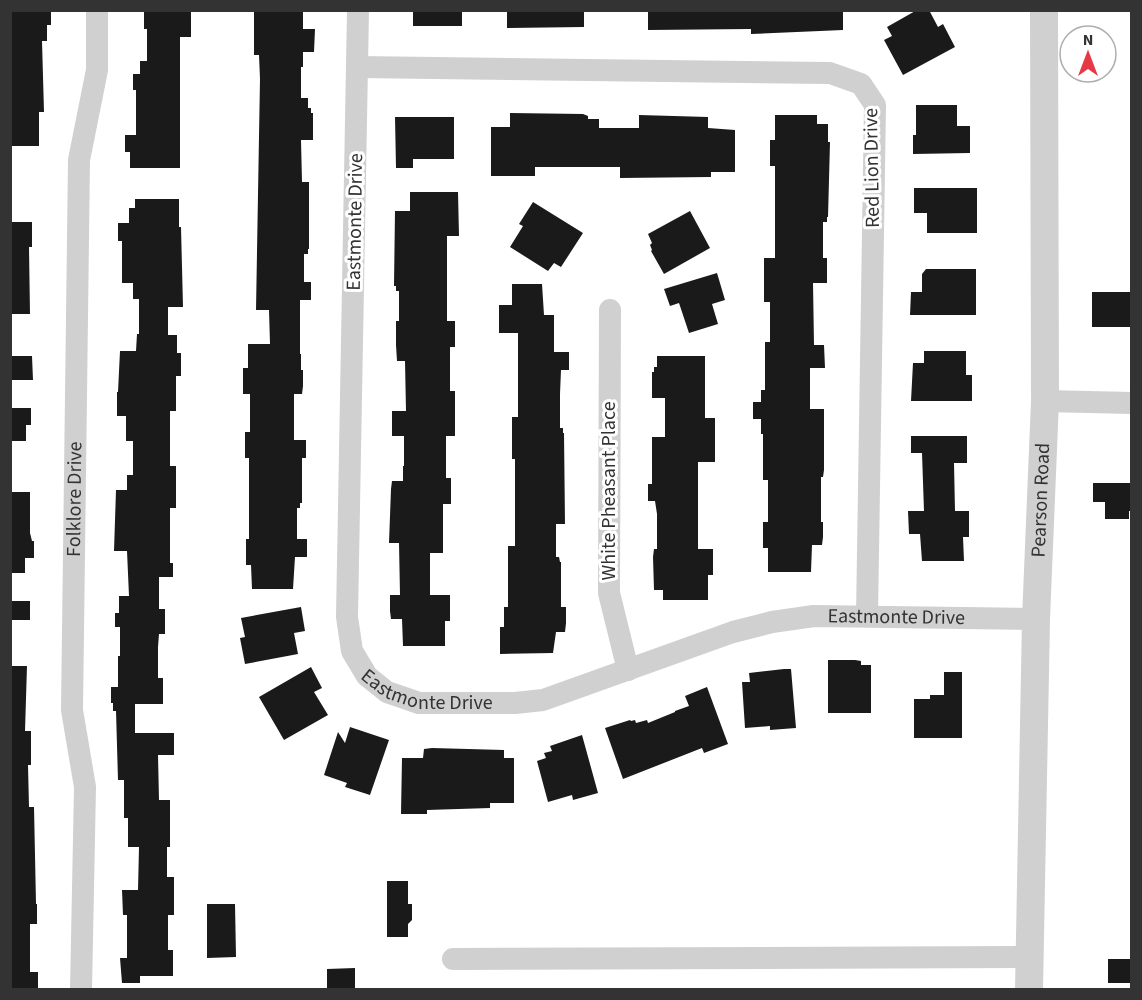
<svg xmlns="http://www.w3.org/2000/svg" width="1142" height="1000" viewBox="0 0 1142 1000" font-family="'Source Sans 3',sans-serif">
	<style>
		.building { fill: #1a1a1a }
		.lines { fill: none; stroke-linecap: round; stroke-linejoin: round }
		.minor { stroke: #d0d0d0; stroke-width: 22 }
		.tertiary { stroke: #d0d0d0; stroke-width: 28 }
		.labels { text-anchor: middle; dominant-baseline: central; stroke-width: 6; stroke-linejoin: round; paint-order: stroke }
		.street-label { font-size: 20px; fill: #333; stroke: #fff }
	</style>
	<rect width="100%" height="100%" fill="#fff"/>
	<path class="building" d="M10,10H51V25H47V41H42L44,112H39V146H10Z
		M144,10H191V37H180V168H130V152H125V135H136V90H133V74H140V61H147V29H144Z
		M254,10H303V29H315L314,52H303V67H301V98H308V108H311V113H313V140H301L302,182H309V249H308V254H304V282H311V300H300V354H301V370H303V386L302,394H294V440H306V458H302V503H300V508H297V539H307V557H295L293,589H252L251,565H246V539H249V458H245V432H250V394H243V368H248V344H270L269,310H256L260,79L259,55H254Z
		M413,10H462V26H413Z
		M507,10H584V27L507,28Z
		M648,10H843V30L751,34V29L648,30Z
		M917,10H929L938,27L943,24L955,47L903,75L884,40L892,36L887,27Z
		M916,105H957V126H970V153L913,154V135H916Z
		M510,113L583,114L588,116V119H599V128H639V115L708,117V128L735,130V172H711V177L620,178V167H535V176H491V127H510Z
		M775,115H817V124H828V142H830L828,217H827V222H823V258H827V283H813L814,345H824L825,368H810V409H824V470L823,477H821V522H823V537L822,545H812L811,572H768V548H763V522H768V480H763V434H761V419H753V402H761V390H765V342H770V302H764V258H775V166H770V140H775Z
		M395,117H454V159H413V168H396Z
		M914,188H977V233H927V213H914Z
		M410,192H458L459,236H447V321H455V347H450V391H455V436H446V478H451V504H443V553H430V595H450V621H445V646H403L402,619H391L390,611V595H400L399,543H389L391,489L392,481H403V466H404V436H392V411H406L405,361H397L396,345V321H399V291H396V286H394L395,211H410Z
		M135,199H179V227H181L183,307H168V335H177V353H181V376H176V411H170V466H176V508H170V563H173V577H159V609H165V634H159L158,647V678H163V704H135V733H174V755H158L159,800H170V847H167V877H174V915H168V950H173V976H140V983H122L120,958H127V915H123L122,890H138L139,847H128V818H124V780H118L116,711H113V703H111V687H118V656H120V627H115V613H119V596H129L127,551H114L116,490H127V475H133V441H126V416H117V392H118L120,351H136L137,334H139V299H133V283H122V241H118V223H129V208H135Z
		M533,202L583,233L561,267L554,263L548,271L510,247L523,226L519,224Z
		M690,211L710,248L664,274L651,251L652,250L650,245L652,243L648,234Z
		M10,222H32V247H29L30,314H10Z
		M926,269H976V315H910L911,292H922V274Z
		M717,273L725,300L712,304L718,324L689,333L679,303L670,306L664,289Z
		M512,284H542L544,315H554V352H569V370H561L560,394V428H563V433H564L565,524H556V557H559L560,562H561V607H566V623L565,632H556L553,653L500,654V627H504V607H508V546H515V459H512V417H518V333H499V305H512Z
		M1092,292H1131V327H1092Z
		M924,351H966V375H972V401H911L913,363H924Z
		M10,356H32L33,380H10Z
		M657,356H705V418H715V462H698V549H713V575H708V600H663V590H654L653,557L654,549H657V514L655,501H648V484H652V437H665V398H652V372H654V367H657Z
		M10,408H31V425H26V441H10Z
		M911,436H967V463H954L955,511H969V537H963L964,561H922L920,534H909L908,511H924L922,453H911Z
		M1093,483H1131V511H1129V519H1105V502H1093Z
		M10,492H30V533L32,541H34V558H25V573H10Z
		M10,601H30V620H10Z
		M301,607L305,631L294,633L298,654L245,664L240,638L245,637L241,618Z
		M828,660H855L861,661V665H871V713H828Z
		M10,666H27L25,731H31V765H28L29,807H34L36,904H37V924H30V972H38V990H10Z
		M311,667L322,688L314,692L328,715L284,740L259,697Z
		M784,669H791L796,728L770,730V726L745,728L742,682H750L749,673Z
		M944,672H962V738H914V699H930V695H944Z
		M707,687L728,744L704,753L702,748L623,779L605,728L630,720L631,721L635,720L636,723L647,720L648,723L675,712V711L689,706L685,696Z
		M350,727L389,740L370,795L345,787L347,783L324,775L338,732L345,743Z
		M582,735L598,793L573,800L572,795L548,802L537,761L546,758L544,753L552,751L550,746Z
		M432,748L504,750V758H514V803H490V808L427,810V814H401L402,758H423L424,749Z
		M387,881H408V904H412V920L408,924V937H387Z
		M207,904H235L236,957L207,958Z
		M1108,959H1131V983H1108Z
		M355,968V990H327V969Z"/>
	<g class="lines">
		<g class="minor">
			<path id="s1" d="M358,10L347,617L352,651L367,676L387,692L419,703H515L543,700L733,632L772,622L814,616L1036,619"/>
			<path d="M358,67L830,73L861,84L875,105L867,616"/>
			<path d="M610,310L609,593L628,670"/>
			<path d="M1045,401L1132,403"/>
			<path d="M453,959L1030,957"/>
			<path id="s2" d="M81,990L85,787L72,710L79,160L97,70V10"/>
		</g>
		<path class="tertiary" id="s3" d="M1029,990L1036,619L1045,401L1044,10"/>
	</g>
	<g class="labels">
		<g class="street-label">
			<text transform="translate(872 168) rotate(-91)">Red Lion Drive</text>
			<text transform="translate(355 222) rotate(-89)">Eastmonte Drive</text>
			<text transform="translate(609 491) rotate(-90)">White Pheasant Place</text>
			<text stroke="none"><textPath href="#s2" startOffset="492">Folklore Drive</textPath></text>
			<text stroke="none"><textPath href="#s3" startOffset="490">Pearson Road</textPath></text>
			<text stroke="none"><textPath href="#s1" startOffset="1221">Eastmonte Drive</textPath></text>
			<text stroke="none"><textPath href="#s1" startOffset="735">Eastmonte Drive</textPath></text>
		</g>
	</g>
	<rect width="1142" height="1000" fill="none" stroke="#333333" stroke-width="24"/>
	<g transform="translate(1088 54)"><circle r="28" fill="#ffffff" stroke="#adadad" stroke-width="1.5"/>
	<path d="M0-4.5L10 22L0 15L-10 22Z" fill="#e63946"/>
	<text y="-9" font-size="16" font-weight="bold" text-anchor="middle" fill="#333333">N</text>
	</g>
</svg>
